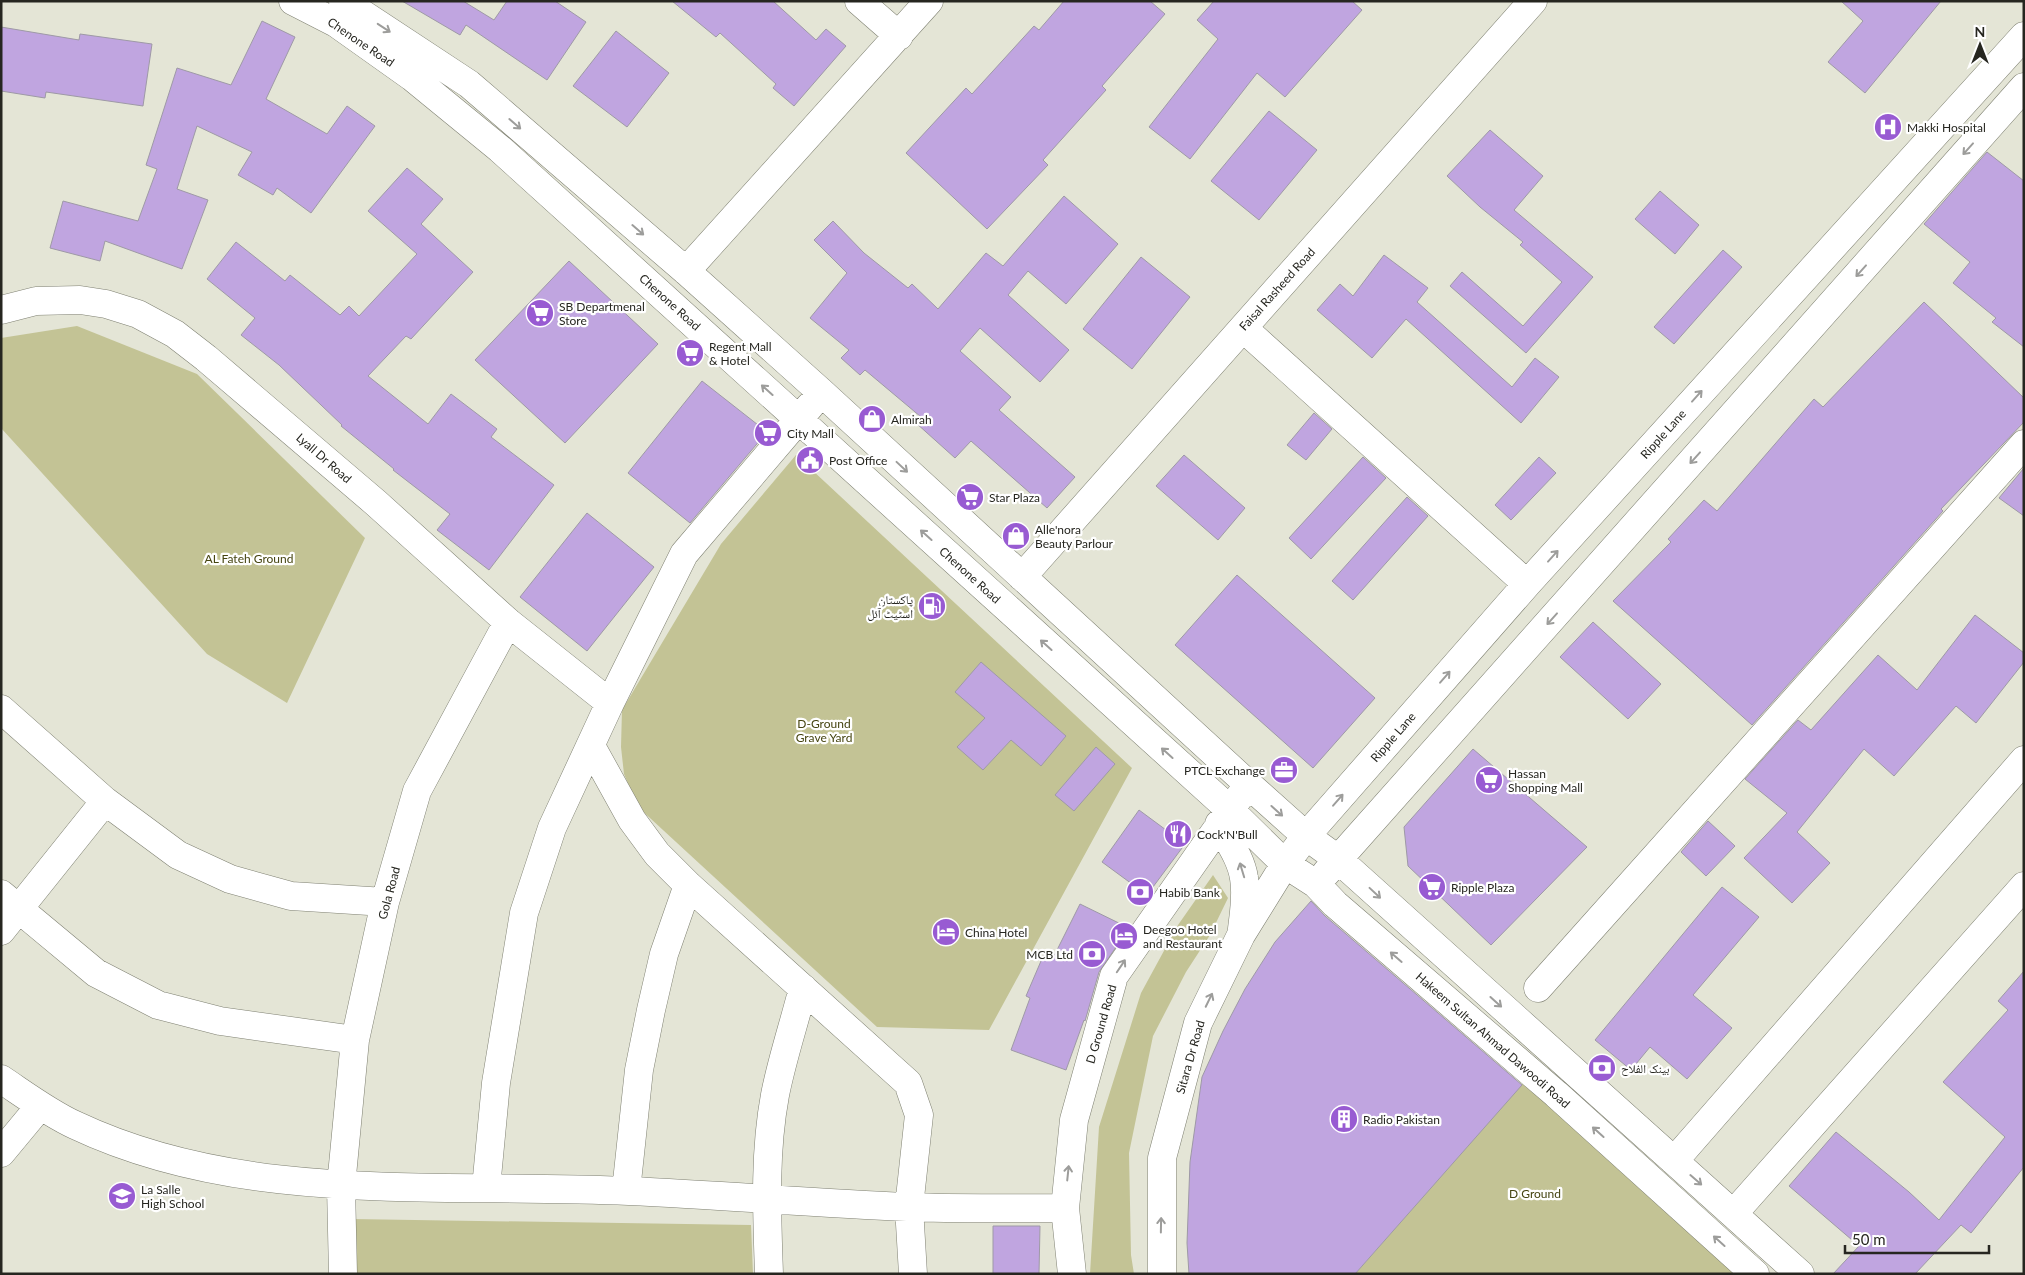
<svg xmlns="http://www.w3.org/2000/svg" width="2025" height="1275" viewBox="0 0 2025 1275" font-family="Lato,'Noto Naskh Arabic',sans-serif">
	<style>
		.green { fill: #c3c395 }
		.building { fill: #c0a5e0; stroke: #9e99a6 }
		.lines { fill: none; stroke-linecap: round; stroke-linejoin: round }
		.minor-casing { stroke: #7f8072; stroke-width: 29 }
		.minor { stroke: #fff; stroke-width: 28 }
		.oneway { stroke: #9d9d9b }
		.labels { text-anchor: middle; dominant-baseline: central; stroke-width: 4.5; stroke-linejoin: round; paint-order: stroke }
		.street-label { font-size: 12px; fill: #262620; stroke: #fff }
		.poi-label { font-size: 12px; fill: #262620; stroke: #fff; text-anchor: start }
		.park-label { font-size: 12px; fill: #464511; stroke: #fff }
	</style>
	<rect width="100%" height="100%" fill="#e4e5d6"/>
	<path class="green" d="M77,326L197,374L365,538L287,703L207,654L1,428V338Z
		M796,455L1132,768L989,1030L877,1027L638,807L624,774L621,747L622,710L721,544Z
		M1213,875L1228,898L1210,935L1186,972L1153,1036L1129,1153L1131,1255L1134,1274H1090L1099,1127L1141,993L1178,925Z
		M1529,1076L1749,1274H1355Z
		M351,1219L751,1225L753,1274H354Z"/>
	<path class="building" d="M402,1H463L494,20L507,1H555L586,22L547,80L466,25L460,35Z
		M672,1H773L816,40L826,29L846,46L794,106L773,88L776,84L720,33L716,37Z
		M1064,1H1150L1165,14L1102,86L1106,90L1043,160L1048,165L987,229L906,153L966,88L972,94L1034,26L1039,30Z
		M1214,1H1352L1362,10L1285,97L1257,73L1190,159L1149,127L1218,39L1197,20Z
		M1841,1H1941L1865,93L1828,62L1863,21Z
		M262,21L295,37L266,99L327,134L347,106L375,126L311,213L277,188L273,195L238,175L252,152L197,126L177,189L208,200L182,269L105,241L100,261L50,248L63,201L138,221L157,169L146,165L177,68L231,85Z
		M1,27L79,40L80,34L152,44L143,106L46,92L45,98L1,91Z
		M616,31L669,73L627,127L573,86Z
		M1269,111L1317,150L1259,220L1211,181Z
		M1490,130L1543,176L1514,210L1593,277L1526,353L1450,286L1462,272L1523,326L1562,282L1520,245L1523,242L1480,207L1447,176Z
		M1987,152L2024,181V347L1992,322L1996,318L1953,283L1970,262L1924,224Z
		M407,168L443,199L421,224L473,272L411,339L406,336L368,376L428,424L451,394L497,429L491,437L554,485L489,570L437,530L450,514L393,470L394,469L341,426L342,425L279,365L241,335L255,318L207,279L236,242L285,281L290,275L340,315L349,306L359,316L417,254L368,211Z
		M1660,191L1699,225L1675,254L1635,219Z
		M1064,196L1118,244L1066,304L1028,271L1008,295L1069,350L1040,382L980,328L960,351L1011,397L999,410L1075,477L1047,508L971,441L955,458L916,423L921,417L865,370L860,375L841,358L849,350L810,318L847,273L814,240L833,221L864,253L908,288L912,284L938,309L986,253L1003,266Z
		M1723,250L1742,267L1674,344L1654,327Z
		M1384,255L1428,288L1417,302L1512,387L1535,358L1559,377L1521,423L1406,319L1372,358L1317,310L1340,284L1353,296Z
		M1141,257L1190,297L1132,369L1083,329Z
		M569,261L658,344L565,443L475,360Z
		M1924,302L2024,398V422L1941,509L1943,511L1752,725L1613,601L1671,542L1668,539L1704,500L1717,511L1814,399L1823,407Z
		M702,381L767,432L690,523L628,473Z
		M1314,413L1332,429L1306,460L1287,445Z
		M1184,455L1245,508L1218,540L1156,486Z
		M1363,457L1386,478L1311,559L1289,538Z
		M1539,457L1556,473L1511,520L1495,505Z
		M2024,468V516L1999,498Z
		M1407,497L1428,516L1353,600L1332,581Z
		M587,513L654,567L587,651L520,597Z
		M1237,575L1375,698L1313,768L1175,645Z
		M1975,615L2024,653V662L1976,723L1956,706L1894,776L1864,749L1797,832L1830,863L1792,903L1744,858L1787,813L1745,779L1798,720L1811,730L1878,655L1917,690Z
		M1593,622L1661,684L1628,719L1560,657Z
		M981,662L1066,736L1041,766L1011,740L983,770L957,747L985,718L955,692Z
		M1096,747L1115,764L1074,811L1055,795Z
		M1473,749L1587,847L1491,945L1408,866L1404,827Z
		M1139,810L1185,844L1147,895L1102,862Z
		M1708,821L1735,846L1706,876L1681,852Z
		M1722,887L1759,917L1693,995L1732,1028L1687,1079L1650,1047L1631,1070L1595,1040Z
		M1311,901L1325,916L1522,1085L1355,1274H1189L1187,1243L1190,1162L1202,1077L1223,1031L1245,989L1275,942Z
		M1080,904L1129,928L1099,972L1085,1021L1084,1020L1066,1070L1011,1050L1030,998L1026,996L1044,954L1053,958Z
		M2024,971V1167L1971,1233L1961,1225L1915,1274H1833L1859,1246L1789,1186L1836,1132L1909,1192L1939,1220L2005,1137L1943,1082L2008,1010L1998,1001Z
		M993,1226H1040L1039,1274H993Z"/>
	<g class="lines">
		<defs>
			<path id="minor" d="M293,1L336,23L412,77L500,149L1229,809L1285,864L1316,884L1335,904L1556,1094L1755,1274
				M343,1L469,84L686,271L821,392L1249,785L1306,836L1339,860L1800,1274
				M859,1L899,36
				M686,271L929,1
				M1,310L36,301L80,300L106,304L138,314L175,334L206,358L376,503L508,622L610,703
				M1243,328L1527,584
				M1022,577L1533,1
				M1,709L105,801L178,855L230,879L291,896L385,902
				M591,746L632,820L657,854L688,885L908,1083L919,1115L909,1207L913,1274
				M1219,824C1228,841 1241,858 1244,878C1247,895 1244,912 1242,929
				M1326,873L2024,87
				M1,894L96,973L158,1005L220,1021L355,1040
				M1,931L105,801
				M1538,988L2024,444
				M1,1079C25,1095 49,1113 75,1125C246,1206 445,1182 629,1191C721,1195 814,1203 907,1207C959,1209 1012,1208 1065,1208
				M1,1153L40,1106
				M1674,1161L2024,760
				M486,1188L496,1083L524,913L552,828L610,703L684,554L810,406
				M626,1191L639,1070L651,1010L664,954L688,885
				M1734,1213L2024,886
				M343,1274L341,1186L355,1040L385,902L417,791L508,622
				M769,1274C767,1214 764,1154 775,1095C782,1059 794,1024 803,988
				M1072,1274L1065,1208L1074,1120L1114,976L1240,796
				M1162,1274V1158L1198,1023L1241,935L1285,864L1306,836L1527,584L2024,36"/>
		</defs>
		<use href="#minor" class="minor-casing"/>
		<use href="#minor" class="minor"/>
	</g>
	<defs><path id="oneway-shaft" d="M-6 0H5M1.5-3L5.5 0L1.5 3" fill="none" stroke-width="1.6" stroke-linecap="round" stroke-linejoin="round" transform="scale(1.25)"/></defs>
	<g class="oneway">
		<use href="#oneway-shaft" transform="translate(384 28) rotate(33)"/>
		<use href="#oneway-shaft" transform="translate(515 124) rotate(41)"/>
		<use href="#oneway-shaft" transform="translate(1968 149) rotate(132)"/>
		<use href="#oneway-shaft" transform="translate(638 230) rotate(41)"/>
		<use href="#oneway-shaft" transform="translate(1861 271) rotate(132)"/>
		<use href="#oneway-shaft" transform="translate(767 390) rotate(-138)"/>
		<use href="#oneway-shaft" transform="translate(1697 396) rotate(-48)"/>
		<use href="#oneway-shaft" transform="translate(1695 458) rotate(132)"/>
		<use href="#oneway-shaft" transform="translate(902 467) rotate(43)"/>
		<use href="#oneway-shaft" transform="translate(926 535) rotate(-138)"/>
		<use href="#oneway-shaft" transform="translate(1553 556) rotate(-48)"/>
		<use href="#oneway-shaft" transform="translate(1552 619) rotate(132)"/>
		<use href="#oneway-shaft" transform="translate(1046 645) rotate(-138)"/>
		<use href="#oneway-shaft" transform="translate(1445 677) rotate(-49)"/>
		<use href="#oneway-shaft" transform="translate(1167 753) rotate(-138)"/>
		<use href="#oneway-shaft" transform="translate(1338 800) rotate(-49)"/>
		<use href="#oneway-shaft" transform="translate(1277 811) rotate(42)"/>
		<use href="#oneway-shaft" transform="translate(1242 870) rotate(-107)"/>
		<use href="#oneway-shaft" transform="translate(1375 893) rotate(43)"/>
		<use href="#oneway-shaft" transform="translate(1396 957) rotate(-139)"/>
		<use href="#oneway-shaft" transform="translate(1121 966) rotate(-56)"/>
		<use href="#oneway-shaft" transform="translate(1209 1000) rotate(-64)"/>
		<use href="#oneway-shaft" transform="translate(1496 1002) rotate(42)"/>
		<use href="#oneway-shaft" transform="translate(1598 1132) rotate(-138)"/>
		<use href="#oneway-shaft" transform="translate(1068 1173) rotate(-84)"/>
		<use href="#oneway-shaft" transform="translate(1696 1180) rotate(41)"/>
		<use href="#oneway-shaft" transform="translate(1161 1225) rotate(-89)"/>
		<use href="#oneway-shaft" transform="translate(1719 1241) rotate(-138)"/>
	</g>
	<defs>
		<symbol id="hospital-disc" viewBox="-11 -11 22 22"><circle r="9.5" fill="#985bd2" stroke="#fff"/><path d="M-5-5h3v3.5h4V-5h3V5h-3V1.5h-4V5h-3Z" fill="#fff"/></symbol>
		<symbol id="supermarket-disc" viewBox="-11 -11 22 22"><circle r="9.5" fill="#985bd2" stroke="#fff"/><path d="M-6-5.5h2.5l.6 2H6L4.5 2H-2.5L-4.4-4H-6ZM-1.5 3.2a1.3 1.3 0 1 0 .1 0ZM3 3.2a1.3 1.3 0 1 0 .1 0Z" fill="#fff"/></symbol>
		<symbol id="shop-disc" viewBox="-11 -11 22 22"><circle r="9.5" fill="#985bd2" stroke="#fff"/><path d="M-5-2.5h2.3a2.7 3.5 0 0 1 5.4 0H5L5.5 6h-11ZM-1.5-2.5h3a1.5 2.3 0 0 0-3 0Z" fill="#fff"/></symbol>
		<symbol id="civic-disc" viewBox="-11 -11 22 22"><circle r="9.5" fill="#985bd2" stroke="#fff"/><path d="M-.6-6.5H3V-4.5H.6V-3L4-1V1h2V6H-6V1h2V-1L-.6-3ZM-1.2 2.5V6h2.4V2.5Z" fill="#fff"/></symbol>
		<symbol id="fuel-disc" viewBox="-11 -11 22 22"><circle r="9.5" fill="#985bd2" stroke="#fff"/><path d="M-5.5-6h7V0h2V4h1.3V-2.5L3-4.5l.8-.8L6-3V5H2.5V1h-1V6h-7ZM-4.2-4.7v3.2H.2V-4.7Z" fill="#fff"/></symbol>
		<symbol id="office-disc" viewBox="-11 -11 22 22"><circle r="9.5" fill="#985bd2" stroke="#fff"/><path d="M-6-3h4V-5.5h4V-3h4V5H-6ZM-1-4.5V-3h2v-1.5ZM-6 0V1H6V0Z" fill="#fff"/></symbol>
		<symbol id="restaurant-disc" viewBox="-11 -11 22 22"><circle r="9.5" fill="#985bd2" stroke="#fff"/><path d="M-5-6h1v4h1v-4h1v4h1v-4h1v5L-1.5 .5V6h-2V.5L-5-1ZM5-6V6H3V1.5H1.5Q1.5-4 5-6Z" fill="#fff"/></symbol>
		<symbol id="bank-disc" viewBox="-11 -11 22 22"><circle r="9.5" fill="#985bd2" stroke="#fff"/><path d="M-6-4H6V4H-6ZM0-2.3a2.3 2.3 0 1 0 0 4.6a2.3 2.3 0 1 0 0-4.6Z" fill="#fff"/></symbol>
		<symbol id="hotel-disc" viewBox="-11 -11 22 22"><circle r="9.5" fill="#985bd2" stroke="#fff"/><path d="M-6-4.5h1.5V1H6V5H4.5V3h-9V5H-6ZM-4 0a1.8 1.8 0 1 1 3.6 0ZM.5 0V-2.5h3Q6-2.5 6 0Z" fill="#fff"/></symbol>
		<symbol id="building-disc" viewBox="-11 -11 22 22"><circle r="9.5" fill="#985bd2" stroke="#fff"/><path d="M-4-6H4V6H1V3H-1V6H-4ZM-2.5-4.3h1.7v1.8h-1.7ZM.8-4.3h1.7v1.8H.8ZM-2.5-1h1.7V.8h-1.7ZM.8-1h1.7V.8H.8Z" fill="#fff"/></symbol>
		<symbol id="school-disc" viewBox="-11 -11 22 22"><circle r="9.5" fill="#985bd2" stroke="#fff"/><path d="M0-5L7-2L0 1L-7-2ZM-4 1L0 2.5L4 1V4Q0 6-4 4Z" fill="#fff"/></symbol>
	</defs>
	<g fill-rule="evenodd">
		<use href="#hospital-disc" x="1872" y="111" width="32" height="32"/>
		<use href="#supermarket-disc" x="524" y="297" width="32" height="32"/>
		<use href="#supermarket-disc" x="674" y="337" width="32" height="32"/>
		<use href="#shop-disc" x="856" y="403" width="32" height="32"/>
		<use href="#supermarket-disc" x="752" y="417" width="32" height="32"/>
		<use href="#civic-disc" x="794" y="444" width="32" height="32"/>
		<use href="#supermarket-disc" x="954" y="481" width="32" height="32"/>
		<use href="#shop-disc" x="1000" y="520" width="32" height="32"/>
		<use href="#fuel-disc" x="916" y="590" width="32" height="32"/>
		<use href="#office-disc" x="1268" y="754" width="32" height="32"/>
		<use href="#supermarket-disc" x="1473" y="764" width="32" height="32"/>
		<use href="#restaurant-disc" x="1162" y="818" width="32" height="32"/>
		<use href="#supermarket-disc" x="1416" y="871" width="32" height="32"/>
		<use href="#bank-disc" x="1124" y="876" width="32" height="32"/>
		<use href="#hotel-disc" x="930" y="916" width="32" height="32"/>
		<use href="#hotel-disc" x="1108" y="920" width="32" height="32"/>
		<use href="#bank-disc" x="1076" y="938" width="32" height="32"/>
		<use href="#bank-disc" x="1586" y="1052" width="32" height="32"/>
		<use href="#building-disc" x="1328" y="1103" width="32" height="32"/>
		<use href="#school-disc" x="106" y="1180" width="32" height="32"/>
	</g>
	<g class="labels">
		<g class="street-label">
			<text transform="translate(361 42) rotate(34)">Chenone Road</text>
			<text transform="translate(1277 289) rotate(-48)">Faisal Rasheed Road</text>
			<text transform="translate(670 302) rotate(42)">Chenone Road</text>
			<text transform="translate(1663 434) rotate(-48)">Ripple Lane</text>
			<text transform="translate(324 458) rotate(41)">Lyall Dr Road</text>
			<text transform="translate(970 575) rotate(42)">Chenone Road</text>
			<text transform="translate(1393 737) rotate(-49)">Ripple Lane</text>
			<text transform="translate(389 893) rotate(-75)">Gola Road</text>
			<text transform="translate(1101 1024) rotate(-74)">D Ground Road</text>
			<text transform="translate(1493 1040) rotate(41)">Hakeem Sultan Ahmad Dawoodi Road</text>
			<text transform="translate(1190 1057) rotate(-74)">Sitara Dr Road</text>
		</g>
		<g class="poi-label">
			<text x="1907" y="127">Makki Hospital</text>
			<text x="559" y="306">SB Departmenal<tspan x="559" dy="14">Store</tspan></text>
			<text x="709" y="346">Regent Mall<tspan x="709" dy="14">&amp; Hotel</tspan></text>
			<text x="891" y="419">Almirah</text>
			<text x="787" y="433">City Mall</text>
			<text x="829" y="460">Post Office</text>
			<text x="989" y="497">Star Plaza</text>
			<text x="1035" y="529">Alle'nora<tspan x="1035" dy="14">Beauty Parlour</tspan></text>
			<text x="913" y="599" text-anchor="end">پاکستان<tspan x="913" dy="14">اسٹیٹ آئل</tspan></text>
			<text x="1265" y="770" text-anchor="end">PTCL Exchange</text>
			<text x="1508" y="773">Hassan<tspan x="1508" dy="14">Shopping Mall</tspan></text>
			<text x="1197" y="834">Cock'N'Bull</text>
			<text x="1451" y="887">Ripple Plaza</text>
			<text x="1159" y="892">Habib Bank</text>
			<text x="1143" y="929">Deegoo Hotel<tspan x="1143" dy="14">and Restaurant</tspan></text>
			<text x="965" y="932">China Hotel</text>
			<text x="1073" y="954" text-anchor="end">MCB Ltd</text>
			<text x="1621" y="1068">بینک الفلاح</text>
			<text x="1363" y="1119">Radio Pakistan</text>
			<text x="141" y="1189">La Salle<tspan x="141" dy="14">High School</tspan></text>
		</g>
		<g class="park-label">
			<text x="249" y="558">AL Fateh Ground</text>
			<text x="824" y="723">D-Ground<tspan x="824" dy="14">Grave Yard</tspan></text>
			<text x="1535" y="1193">D Ground</text>
		</g>
	</g>
	<rect width="2025" height="1275" fill="none" stroke="#262620" stroke-width="5"/>
	<g transform="translate(1980 45)" stroke="#ffffff" stroke-width="4" paint-order="stroke">
	<path d="M0-4L9 19L0 12L-9 19Z" fill="#262620"/>
	<text y="-8" font-size="14" font-weight="bold" text-anchor="middle" fill="#262620">N</text>
	</g>
	<path d="M1845 1245v8h144v-8" fill="none" stroke="#262620" stroke-width="2.5"/>
	<text x="1852" y="1245" font-size="15" fill="#262620" stroke="#ffffff" stroke-width="4" paint-order="stroke">50 m</text>
</svg>
